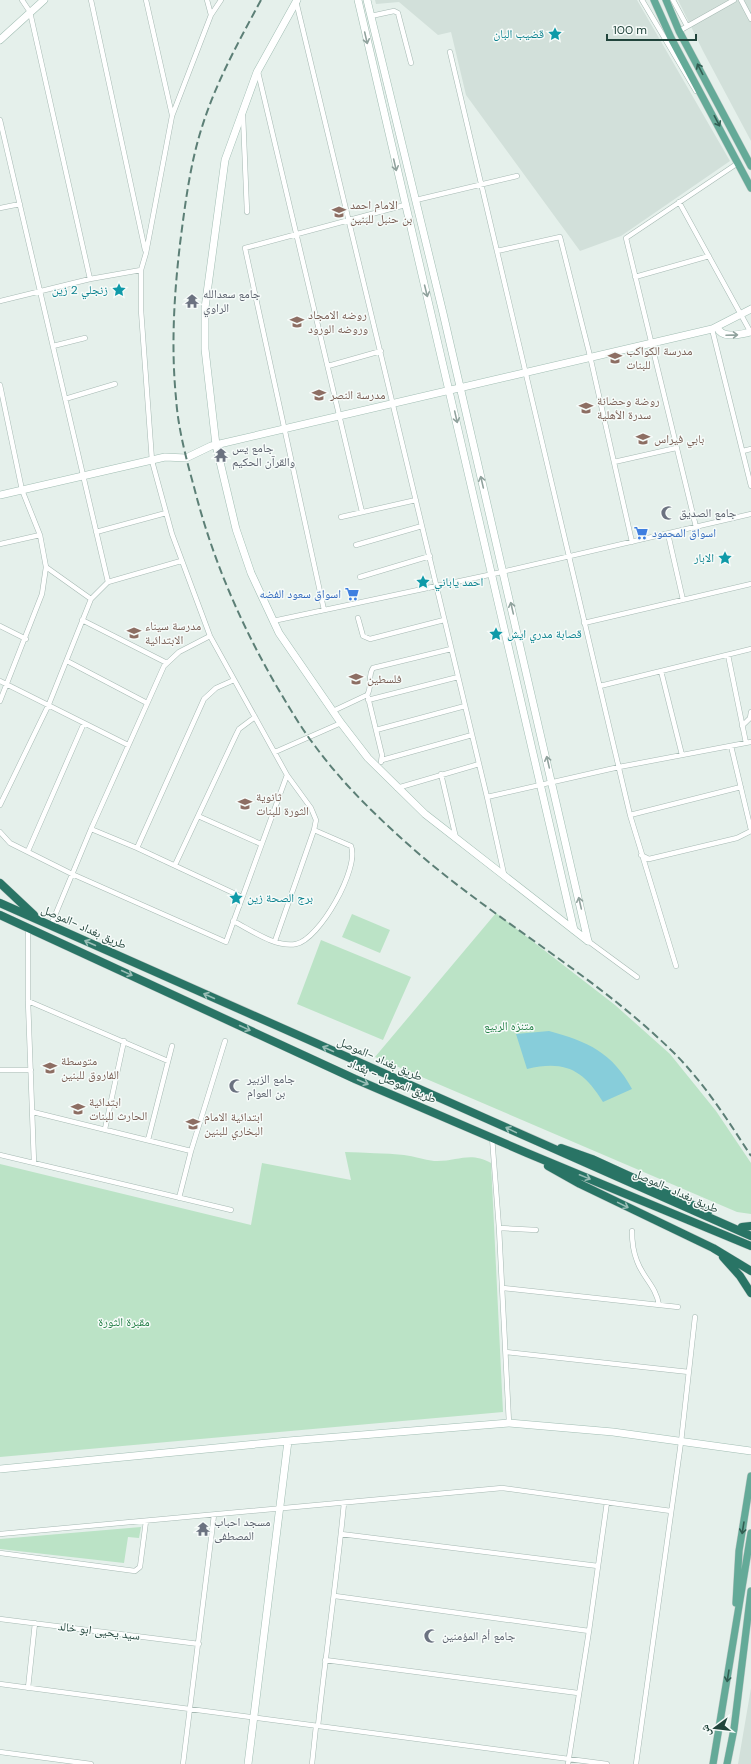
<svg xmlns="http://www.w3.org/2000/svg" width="751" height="1764" viewBox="0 0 751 1764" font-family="'DM Sans','Noto Naskh Arabic',sans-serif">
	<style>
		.built { fill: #d2e0da }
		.green { fill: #bbe3c6 }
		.water { fill: #87cdda }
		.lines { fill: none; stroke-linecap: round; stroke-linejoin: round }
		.street-casing { stroke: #a6b9b3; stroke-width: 5.5 }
		.secondary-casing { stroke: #a1bdb3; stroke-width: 8 }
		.primary-casing { stroke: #c1cbc8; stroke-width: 8 }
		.highway-casing { stroke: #c1cbc8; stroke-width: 9 }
		.street { stroke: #fff; stroke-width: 4.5 }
		.secondary { stroke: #fff; stroke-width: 7 }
		.primary { stroke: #64aa98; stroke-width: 7 }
		.highway { stroke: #297465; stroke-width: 8 }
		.rail { stroke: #5c7f76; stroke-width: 2; stroke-dasharray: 8 4; stroke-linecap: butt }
		.oneway { stroke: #90a29d }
		.oneway2 { stroke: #325e52 }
		.oneway3 { stroke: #9abeb6 }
		.labels { text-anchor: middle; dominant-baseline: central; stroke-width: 3; stroke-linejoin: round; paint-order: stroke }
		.culture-label { font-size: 12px; fill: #0d838f; stroke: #f6fbf9; text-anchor: end }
		.education-label { font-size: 12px; fill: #785e54; stroke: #f6fbf9; text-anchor: start }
		.worship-label { font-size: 12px; fill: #5b616d; stroke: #f6fbf9; text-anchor: start }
		.shop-label { font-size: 12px; fill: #366cbe; stroke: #f6fbf9; text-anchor: start }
		.street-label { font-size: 12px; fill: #21443b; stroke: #f6fbf9 }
		.park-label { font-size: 12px; fill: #268149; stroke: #f6fbf9 }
	</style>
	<rect width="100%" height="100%" fill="#e5f0eb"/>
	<path class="built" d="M375,0H637L730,161L621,236L580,251L466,95L451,32L438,35L399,2L376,4Z
		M678,0H751V141L703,51Z
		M751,1688V1764H738Z"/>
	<path class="green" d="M496,913L615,1005L670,1054L716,1111L751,1163V1214L737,1212L375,1057Z
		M352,914L390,930L380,953L342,937Z
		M321,940L411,977L383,1040L297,1004Z
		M345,1152C365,1153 385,1153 404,1155C414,1156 424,1160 434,1161C458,1162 469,1151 491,1163L503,1412L0,1457V1164L251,1225L262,1163L351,1180Z
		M141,1527L139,1538L128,1537L124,1563L0,1549V1539Z"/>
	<path class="water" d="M549,1031C587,1041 613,1053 632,1089L603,1102C583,1069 564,1060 527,1069L516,1034Z"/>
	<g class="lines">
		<defs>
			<path id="street" d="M22,0L30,12L90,279
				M91,0L145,250
				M146,0L172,115
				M207,0L211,15
				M221,0L211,15L172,116L146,253L141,270V310L152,461L172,534L210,636L287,775L311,808L316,820L314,830L351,846C360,868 319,940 296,944C276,948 251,930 233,921
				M642,0L696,91
				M673,0L687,26
				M741,0L751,19
				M296,1L487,797L504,874
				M371,16L394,11L398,13L411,63
				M679,31L734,0
				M450,52L630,815L676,966
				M258,72L362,512
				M243,115L247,212
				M0,120L108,582
				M416,200L517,176
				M679,202L751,333
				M0,208L20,204
				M497,251L560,237L590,356L632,542
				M635,277L709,256
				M0,301L90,279L141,270
				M712,329L751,486
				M53,346L85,338
				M328,366L381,351
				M0,385L22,490L40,535L46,567L42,594L0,701
				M65,399L115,384
				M743,451L751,449
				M614,462L676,448
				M341,517L416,500
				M696,527L626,238L738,163
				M96,532L166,513
				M668,534L683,600
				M0,544L40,535
				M356,545L422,526
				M46,567L91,599
				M360,577L430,556
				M324,610L245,248L405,205
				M358,618L363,636L370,639L444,620
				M82,620L167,663
				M273,621L493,574L751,514
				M584,623L751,584
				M0,626L26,639
				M728,655L746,743
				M67,661L147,703
				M661,671L682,755
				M0,681L128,745
				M600,686L751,649
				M368,697L382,755L381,762
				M368,700L458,677
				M333,711L367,695C373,687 367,676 373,668L451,649
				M742,726L750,718L751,712
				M376,730L465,706
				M731,746L751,830
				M275,752L341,723
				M382,760L472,735
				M441,774L456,838
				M397,788L479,764
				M487,797L619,767L751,742
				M0,805L49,704L91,599L108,582L181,561
				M630,815L741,787
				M198,816L261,844
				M91,829L137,848L242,897
				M0,832L10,843L72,874L226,942L287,775
				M137,848L204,699L216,688L234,680
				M28,851L84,723
				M641,855L649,859L737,838L751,831
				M175,865L236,735L239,729L255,717
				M51,925L91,829L164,666L179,652L210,636
				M28,927V1001L34,1163
				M275,941L314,830
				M588,941L637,977
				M28,1001L168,1061
				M0,1070H31
				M33,1112L191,1151
				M105,1129L124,1041
				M492,1137L499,1228L509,1423
				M148,1140L172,1046
				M0,1155L231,1210
				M179,1198L191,1151L225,1041
				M499,1228L536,1230
				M632,1231C632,1241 633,1251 637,1261C643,1278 656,1286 659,1305
				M503,1288L678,1307
				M506,1352L689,1372
				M0,1534L502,1488L671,1511
				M341,1534L598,1566
				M0,1553L135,1571L140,1567L146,1521
				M335,1596L589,1631
				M0,1619L199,1644
				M325,1660L578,1693
				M0,1684L607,1764
				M28,1688L35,1623
				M318,1726C326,1651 337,1577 344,1503
				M0,1752L91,1764
				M183,1764L214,1515
				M312,1764L316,1726
				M568,1764L589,1631L607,1502
				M636,1764L681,1442L695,1317"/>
			<path id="secondary" d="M297,0L257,72L225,160L205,308V349L216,445L236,529L251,573L279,633L341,723L368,758L425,814L588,941
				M358,0C429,310 504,620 574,930
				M367,0L443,313L588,941
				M0,40L44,0
				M717,327C722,340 741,334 751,332
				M0,495L165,457L186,458L211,446L712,329L751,309
				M0,1469L288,1441L509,1423L613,1432L751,1451
				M248,1764L288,1441"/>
			<path id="primary" d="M654,0L671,38L751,188
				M666,0L679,31L751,166
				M736,1603L739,1551L751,1476
				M713,1764L751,1533
				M727,1764L734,1729L751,1591"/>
			<path id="highway" d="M0,883L34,915
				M0,903L751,1236
				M0,915L355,1079L527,1153L751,1246
				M561,1148L592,1159L708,1212
				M548,1166L580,1184L713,1248L751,1271
				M742,1227L751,1226
				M723,1257L740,1276L751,1293"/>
		</defs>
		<use href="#street" class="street-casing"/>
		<use href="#secondary" class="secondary-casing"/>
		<use href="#primary" class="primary-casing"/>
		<use href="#highway" class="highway-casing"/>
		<use href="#street" class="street"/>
		<use href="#secondary" class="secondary"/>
		<use href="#primary" class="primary"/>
		<use href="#highway" class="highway"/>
		<path class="rail" d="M261,0C239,41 216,82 202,127C190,164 185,205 180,244C174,295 171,347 176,398C178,428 186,458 194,487C212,558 240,623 277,687C289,707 301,728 315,746C340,780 370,810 401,838C485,915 589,970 671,1050C703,1081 727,1119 751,1156"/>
	</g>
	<defs><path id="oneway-shaft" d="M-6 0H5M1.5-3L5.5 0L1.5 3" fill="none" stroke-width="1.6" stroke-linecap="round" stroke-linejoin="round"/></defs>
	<g class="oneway">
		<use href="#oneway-shaft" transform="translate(366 38) rotate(77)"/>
		<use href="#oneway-shaft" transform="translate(395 165) rotate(77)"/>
		<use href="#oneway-shaft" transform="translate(426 291) rotate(76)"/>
		<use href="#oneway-shaft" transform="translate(732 335) rotate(-2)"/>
		<use href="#oneway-shaft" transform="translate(456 417) rotate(77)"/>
		<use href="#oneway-shaft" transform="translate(482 482) rotate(-103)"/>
		<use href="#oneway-shaft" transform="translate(512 608) rotate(-103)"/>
		<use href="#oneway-shaft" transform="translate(548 762) rotate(-103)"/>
		<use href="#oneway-shaft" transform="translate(580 903) rotate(-103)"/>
	</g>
	<g class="oneway2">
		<use href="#oneway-shaft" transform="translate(700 69) rotate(-117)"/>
		<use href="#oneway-shaft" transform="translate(717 121) rotate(62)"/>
		<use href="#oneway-shaft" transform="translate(743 1528) rotate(99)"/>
		<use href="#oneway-shaft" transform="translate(728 1676) rotate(99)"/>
	</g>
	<g class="oneway3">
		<use href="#oneway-shaft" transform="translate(90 943) rotate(-156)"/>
		<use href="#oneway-shaft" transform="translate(127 973) rotate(25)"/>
		<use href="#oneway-shaft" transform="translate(209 996) rotate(-156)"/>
		<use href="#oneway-shaft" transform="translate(245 1028) rotate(25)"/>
		<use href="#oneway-shaft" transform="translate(328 1049) rotate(-156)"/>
		<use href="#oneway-shaft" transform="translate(363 1082) rotate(23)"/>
		<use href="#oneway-shaft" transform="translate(511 1130) rotate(-154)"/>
		<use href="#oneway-shaft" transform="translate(585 1177) rotate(22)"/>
		<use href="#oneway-shaft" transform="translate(623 1205) rotate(26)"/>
	</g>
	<defs>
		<symbol id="sight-bare" viewBox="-9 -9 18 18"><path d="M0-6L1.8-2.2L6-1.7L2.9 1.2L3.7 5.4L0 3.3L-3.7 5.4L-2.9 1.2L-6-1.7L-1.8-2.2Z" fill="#0f9aa8" stroke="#f6fbf9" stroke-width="2.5" paint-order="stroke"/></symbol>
		<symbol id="school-bare" viewBox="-9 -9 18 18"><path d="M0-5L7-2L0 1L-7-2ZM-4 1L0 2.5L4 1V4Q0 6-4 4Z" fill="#8d6e63" stroke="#f6fbf9" stroke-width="2.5" paint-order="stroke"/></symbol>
		<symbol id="temple-bare" viewBox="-9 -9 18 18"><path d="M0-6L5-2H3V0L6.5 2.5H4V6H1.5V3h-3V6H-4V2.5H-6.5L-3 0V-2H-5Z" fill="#6b7280" stroke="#f6fbf9" stroke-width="2.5" paint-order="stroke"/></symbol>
		<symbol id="mosque-bare" viewBox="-9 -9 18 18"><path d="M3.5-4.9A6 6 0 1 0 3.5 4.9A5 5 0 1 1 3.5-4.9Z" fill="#6b7280" stroke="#f6fbf9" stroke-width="2.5" paint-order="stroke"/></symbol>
		<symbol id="supermarket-bare" viewBox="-9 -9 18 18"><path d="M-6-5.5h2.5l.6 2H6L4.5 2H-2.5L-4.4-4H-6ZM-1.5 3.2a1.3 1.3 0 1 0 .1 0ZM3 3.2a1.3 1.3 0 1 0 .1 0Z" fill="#3f7fe0" stroke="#f6fbf9" stroke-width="2.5" paint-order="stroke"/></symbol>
	</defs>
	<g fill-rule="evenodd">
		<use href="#sight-bare" x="545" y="24" width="20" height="20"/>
		<use href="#school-bare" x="329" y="202" width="20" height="20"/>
		<use href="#sight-bare" x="109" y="280" width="20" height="20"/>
		<use href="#temple-bare" x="182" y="291" width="20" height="20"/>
		<use href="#school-bare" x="287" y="312" width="20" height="20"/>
		<use href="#school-bare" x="605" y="348" width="20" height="20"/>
		<use href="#school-bare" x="309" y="385" width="20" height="20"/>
		<use href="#school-bare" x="576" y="398" width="20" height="20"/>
		<use href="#school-bare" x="633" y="429" width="20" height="20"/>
		<use href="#temple-bare" x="211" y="445" width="20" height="20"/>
		<use href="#mosque-bare" x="658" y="503" width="20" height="20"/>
		<use href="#supermarket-bare" x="631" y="523" width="20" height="20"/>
		<use href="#sight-bare" x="715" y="548" width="20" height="20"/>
		<use href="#sight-bare" x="413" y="572" width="20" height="20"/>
		<use href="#supermarket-bare" x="342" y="584" width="20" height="20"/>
		<use href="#school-bare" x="124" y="623" width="20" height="20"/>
		<use href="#sight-bare" x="486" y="624" width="20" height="20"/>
		<use href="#school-bare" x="346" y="669" width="20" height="20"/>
		<use href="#school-bare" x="235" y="794" width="20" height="20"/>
		<use href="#sight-bare" x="226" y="888" width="20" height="20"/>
		<use href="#school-bare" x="40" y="1058" width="20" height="20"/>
		<use href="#mosque-bare" x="226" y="1076" width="20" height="20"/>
		<use href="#school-bare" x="68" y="1099" width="20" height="20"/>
		<use href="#school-bare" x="183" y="1114" width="20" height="20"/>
		<use href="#temple-bare" x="193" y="1519" width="20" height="20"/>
		<use href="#mosque-bare" x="421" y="1626" width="20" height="20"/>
	</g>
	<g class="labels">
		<g class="culture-label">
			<text x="544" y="34">قضيب البان</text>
			<text x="108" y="290">زنجلي 2 زين</text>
			<text x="714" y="558">الابار</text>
			<text x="434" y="582" text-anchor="start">احمد ياباني</text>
			<text x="507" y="634" text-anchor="start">قصابة مدري ايش</text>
			<text x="247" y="898" text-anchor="start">برج الصحة زين</text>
		</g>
		<g class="education-label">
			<text x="350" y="205">الامام احمد<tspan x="350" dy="14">بن حنبل للبنين</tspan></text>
			<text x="308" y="315">روضه الامجاد<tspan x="308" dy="14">وروضه الورود</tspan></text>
			<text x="626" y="351">مدرسة الكواكب<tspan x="626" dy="14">للبنات</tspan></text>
			<text x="330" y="395">مدرسة النصر</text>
			<text x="597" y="401">روضة وحضانة<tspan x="597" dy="14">سدرة الأهلية</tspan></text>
			<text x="654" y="439">بابي فيراس</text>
			<text x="145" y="626">مدرسة سيناء<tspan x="145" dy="14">الابتدائية</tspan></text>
			<text x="367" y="679">فلسطين</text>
			<text x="256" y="797">ثانوية<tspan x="256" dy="14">الثورة للبنات</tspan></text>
			<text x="61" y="1061">متوسطة<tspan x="61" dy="14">الفاروق للبنين</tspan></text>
			<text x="89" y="1102">ابتدائية<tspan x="89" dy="14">الحارث للبنات</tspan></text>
			<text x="204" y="1117">ابتدائية الامام<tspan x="204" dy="14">البخاري للبنين</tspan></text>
		</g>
		<g class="worship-label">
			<text x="203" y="294">جامع سعدالله<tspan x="203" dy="14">الراوي</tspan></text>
			<text x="232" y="448">جامع يس<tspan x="232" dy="14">والقرآن الحكيم</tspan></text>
			<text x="679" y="513">جامع الصديق</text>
			<text x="247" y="1079">جامع الزبير<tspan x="247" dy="14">بن العوام</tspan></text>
			<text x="214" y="1522">مسجد احباب<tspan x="214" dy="14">المصطفى</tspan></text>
			<text x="442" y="1636">جامع أم المؤمنين</text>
		</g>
		<g class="shop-label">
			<text x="652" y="533">اسواق المحمود</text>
			<text x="341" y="594" text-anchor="end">اسواق سعود الفضه</text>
		</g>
		<g class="street-label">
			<text transform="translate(84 927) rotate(24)">طريق بغداد -الموصل</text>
			<text transform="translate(380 1059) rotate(24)">طريق بغداد -الموصل</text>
			<text transform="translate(392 1081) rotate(23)">طريق الموصل - بغداد</text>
			<text transform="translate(676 1191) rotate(24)">طريق بغداد -الموصل</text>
			<text transform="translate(99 1631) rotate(7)">سيد يحيى ابو خالد</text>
		</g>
		<g class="park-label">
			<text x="509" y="1026">متنزه الربيع</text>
			<text x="124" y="1322">مقبرة الثورة</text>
		</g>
	</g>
	<g transform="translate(715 1728) rotate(255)" stroke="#f6fbf9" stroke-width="3" paint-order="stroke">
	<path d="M0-3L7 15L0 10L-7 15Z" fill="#21443b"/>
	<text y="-6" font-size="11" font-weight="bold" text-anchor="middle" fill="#21443b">ش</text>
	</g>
	<path d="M607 34v6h89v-6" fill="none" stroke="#21443b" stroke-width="2"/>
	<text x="613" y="34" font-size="12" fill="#21443b" stroke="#f6fbf9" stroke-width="3" paint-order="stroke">100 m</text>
</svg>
